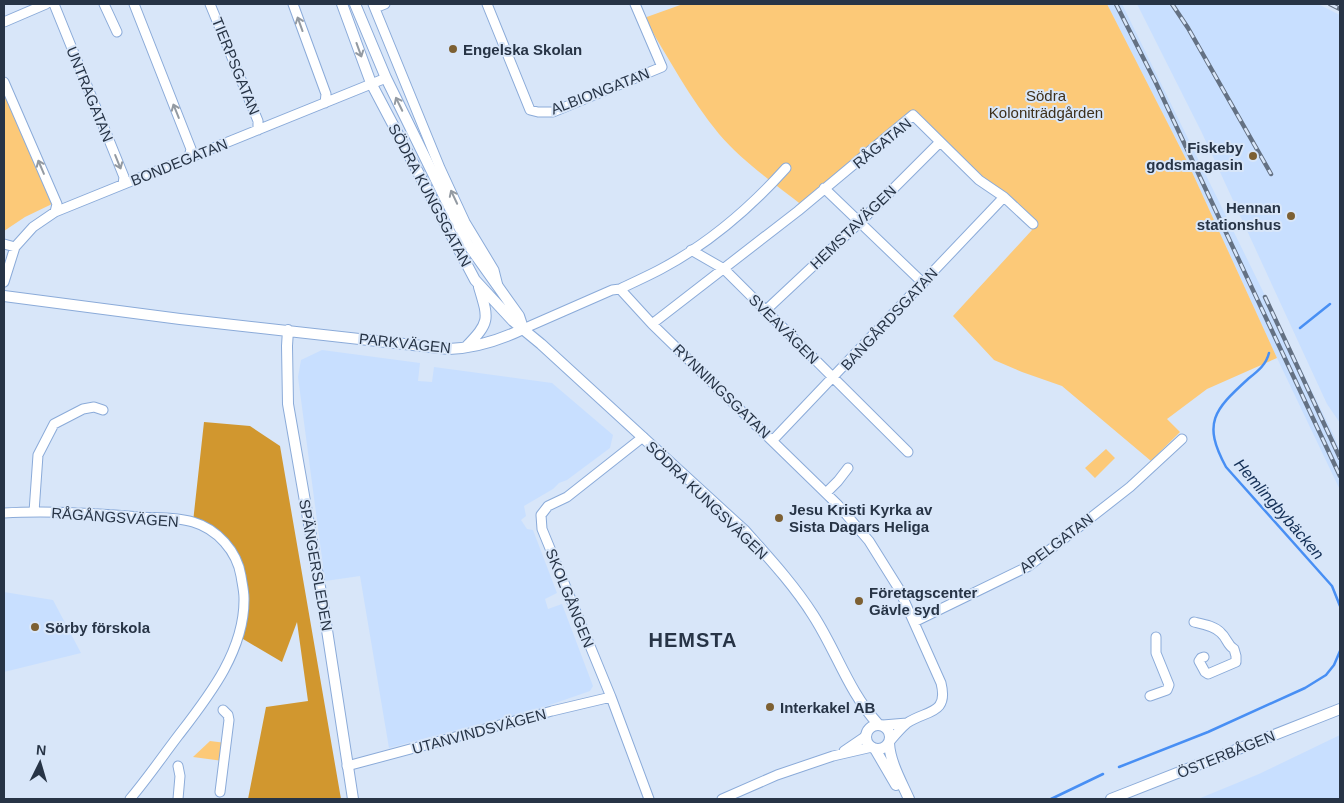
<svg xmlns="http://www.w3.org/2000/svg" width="1344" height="803" viewBox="0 0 1344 803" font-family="Helvetica,sans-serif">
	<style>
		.built { fill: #c8dfff }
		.green { fill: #fcc978 }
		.forest { fill: #d1972f }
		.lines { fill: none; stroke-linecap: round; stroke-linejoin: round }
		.stream { stroke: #488ff4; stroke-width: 2.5 }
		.minor-casing { stroke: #8babd9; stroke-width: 11 }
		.major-casing { stroke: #8babd9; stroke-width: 12 }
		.minor { stroke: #fff; stroke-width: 9 }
		.major { stroke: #fff; stroke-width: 10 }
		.rail-casing { stroke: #647183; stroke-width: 4.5 }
		.rail { stroke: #d8e6f9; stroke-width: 2.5; stroke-dasharray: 8; stroke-linecap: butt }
		.oneway { stroke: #939aa2 }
		.poi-dot { fill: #7d6033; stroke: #d8e6f9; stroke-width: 2 }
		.labels { text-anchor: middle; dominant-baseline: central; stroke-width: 4; stroke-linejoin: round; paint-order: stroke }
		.poi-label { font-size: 15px; font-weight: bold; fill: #273446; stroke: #d8e6f9; text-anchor: start }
		.street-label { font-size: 15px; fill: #273446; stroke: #d8e6f9 }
		.park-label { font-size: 15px; fill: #3e301b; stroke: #d8e6f9 }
		.water-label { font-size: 16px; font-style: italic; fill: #132f56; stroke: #d8e6f9 }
		.district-label { font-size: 20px; font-weight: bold; letter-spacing: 1px; fill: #273446; stroke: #d8e6f9 }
	</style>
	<rect width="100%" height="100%" fill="#d8e6f9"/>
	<path class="built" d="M1107,4H1122L1333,434L1340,450V490L1277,358L1187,161Z
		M1137,4H1318L1340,15V423L1327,404L1202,133Z
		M322,350L420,363L418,381L432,382L434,367L552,383L613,435L610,448L567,480L559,483L553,489L524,506L526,516L521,520L527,529L533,530L557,593L545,599L548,609L562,604L593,686L590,691L544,707L389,748L360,576L325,581L298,377L301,360Z
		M4,592L53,600L81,653L4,672Z
		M1340,735V799H1198L1259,774Z"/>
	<path class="green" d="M683,4H1107L1187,161L1277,358L1207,389L1167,419L1180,432L1151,461L1062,386L1022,372L994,360L953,316L1032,230L914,114L803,206C774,183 743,162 719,134C690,99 668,57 644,18Z
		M4,89L52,204L25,217L4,231Z
		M1106,449L1115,458L1095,478L1085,468Z
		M210,741L226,743L223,761L193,757Z"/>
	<path class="forest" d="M204,422L250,426L280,446L341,799H248L266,707L308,701L297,622L282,662L238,636L244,598L232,551L193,522Z"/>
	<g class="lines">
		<path class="stream" d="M1300,328L1330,304
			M1269,353C1266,365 1258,371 1248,379C1214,410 1202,423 1226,467L1332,586L1340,606
			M1119,767L1208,732L1305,688L1326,675L1334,665L1340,651
			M1051,799L1103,774"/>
		<defs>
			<path id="minor" d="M54,4L124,177L123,184
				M104,4L117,32
				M134,4L191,149L189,157
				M210,4L258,121V130
				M293,4L326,94L325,103
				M373,4L440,168L465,222L494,270L498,286
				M487,4L530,110L538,112H553L662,67L635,4
				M375,8L385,4
				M4,22L46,4
				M4,82L57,204L55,212
				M824,188L923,283
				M4,244L15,247
				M691,250L724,269L908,452
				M4,282L15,247L33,227L55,212L386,78
				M620,289L652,324L838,505L869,541L899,589L941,683C949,715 926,710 907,723C901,728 895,735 890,741
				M765,311L859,223L940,142
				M652,324L798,211L913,115L979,180L1004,197L1033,224
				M523,329L612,290L620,289C634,282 648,276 661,269C708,244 751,207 786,168
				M643,437L567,497L548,506L541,515L542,529L611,697L649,799
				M773,440L1004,197
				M826,493L838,481L848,468
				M34,512L38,455L54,424L83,409L94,407L103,410
				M4,513C49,510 95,513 140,517C157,518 177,517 193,522C217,529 237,551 241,576C242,583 244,591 244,598C245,651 208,697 178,736C162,757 147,779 130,799
				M914,622L1029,566L1130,487L1182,439
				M1194,622C1203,624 1215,626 1221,633C1227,638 1227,645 1234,649L1236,656V662L1208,674L1205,672L1199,661L1201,658L1204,657
				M1150,696L1167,690L1169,685L1156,653V637
				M883,725L907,723
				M844,751L866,736
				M347,766L552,711L611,697
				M220,792L229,720L228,715L223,710
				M178,799L180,776L178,766
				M722,799L777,775L833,756L872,747"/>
			<path id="major" d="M342,4L371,83L475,280L513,321L541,344L745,531C769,558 794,585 813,615C837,652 848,691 878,724
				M355,4L386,78L467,243L519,316L523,328
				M4,296L180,319L449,349C474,348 500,340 523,329
				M288,330L287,346L288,404L323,604L353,799
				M466,347C490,322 489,320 479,287
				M866 737a12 12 0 1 1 24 0a12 12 0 1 1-24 0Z
				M889,743C890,762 901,781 909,799
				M875,749L896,785
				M1111,799L1340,709"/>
		</defs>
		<use href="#minor" class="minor-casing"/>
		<use href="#major" class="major-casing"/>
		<use href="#minor" class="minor"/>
		<use href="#major" class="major"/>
		<defs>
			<path id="rail" d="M1116,4L1156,83L1340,476
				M1172,4L1188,28L1271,174
				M1330,4L1340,9
				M1265,297L1340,458"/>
		</defs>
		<use href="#rail" class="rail-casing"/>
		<use href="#rail" class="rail"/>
	</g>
	<defs><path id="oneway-shaft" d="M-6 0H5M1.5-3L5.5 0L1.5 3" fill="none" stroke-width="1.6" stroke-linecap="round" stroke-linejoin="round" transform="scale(1.25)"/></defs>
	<g class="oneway">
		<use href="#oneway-shaft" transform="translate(300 24) rotate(-110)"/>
		<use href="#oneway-shaft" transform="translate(359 50) rotate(70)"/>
		<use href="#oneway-shaft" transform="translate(399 104) rotate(-116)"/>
		<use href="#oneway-shaft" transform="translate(176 111) rotate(-112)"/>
		<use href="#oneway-shaft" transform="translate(118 162) rotate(68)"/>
		<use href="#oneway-shaft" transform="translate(41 167) rotate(-113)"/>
		<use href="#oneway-shaft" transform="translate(454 197) rotate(-115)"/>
	</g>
	<g class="poi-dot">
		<circle cx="453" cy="49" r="5"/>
		<circle cx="1253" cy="156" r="5"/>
		<circle cx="1291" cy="216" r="5"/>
		<circle cx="779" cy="518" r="5"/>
		<circle cx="859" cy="601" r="5"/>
		<circle cx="35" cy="627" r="5"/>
		<circle cx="770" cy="707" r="5"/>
	</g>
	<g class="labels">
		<g class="poi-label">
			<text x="463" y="49">Engelska Skolan</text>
			<text x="1243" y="147" text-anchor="end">Fiskeby<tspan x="1243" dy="17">godsmagasin</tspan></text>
			<text x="1281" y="207" text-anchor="end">Hennan<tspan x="1281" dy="17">stationshus</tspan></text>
			<text x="789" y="509">Jesu Kristi Kyrka av<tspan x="789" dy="17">Sista Dagars Heliga</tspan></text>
			<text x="869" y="592">Företagscenter<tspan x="869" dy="17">Gävle syd</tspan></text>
			<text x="45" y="627">Sörby förskola</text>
			<text x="780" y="707">Interkakel AB</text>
		</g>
		<g class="street-label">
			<text transform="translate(236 66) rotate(68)">TIERPSGATAN</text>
			<text transform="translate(600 91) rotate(-21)">ALBIONGATAN</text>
			<text transform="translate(90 94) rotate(68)">UNTRAGATAN</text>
			<text transform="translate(882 143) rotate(-39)">RÅGATAN</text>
			<text transform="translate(179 162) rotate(-22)">BONDEGATAN</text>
			<text transform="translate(430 195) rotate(62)">SÖDRA KUNGSGATAN</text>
			<text transform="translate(853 227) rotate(-44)">HEMSTAVÄGEN</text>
			<text transform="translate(889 319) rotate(-47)">BANGÅRDSGATAN</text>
			<text transform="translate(784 329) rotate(45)">SVEAVÄGEN</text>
			<text transform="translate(405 343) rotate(6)">PARKVÄGEN</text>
			<text transform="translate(722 391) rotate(44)">RYNNINGSGATAN</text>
			<text transform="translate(707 500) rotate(44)">SÖDRA KUNGSVÄGEN</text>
			<text transform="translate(115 517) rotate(4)">RÅGÅNGSVÄGEN</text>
			<text transform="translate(1056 543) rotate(-37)">APELGATAN</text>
			<text transform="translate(316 565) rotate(80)">SPÄNGERSLEDEN</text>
			<text transform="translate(570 598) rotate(68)">SKOLGÅNGEN</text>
			<text transform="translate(479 731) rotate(-15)">UTANVINDSVÄGEN</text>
			<text transform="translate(1226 754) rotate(-22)">ÖSTERBÅGEN</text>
		</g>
		<g class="park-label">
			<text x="1046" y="95">Södra<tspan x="1046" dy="17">Koloniträdgården</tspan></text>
		</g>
		<g class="water-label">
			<text transform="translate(1279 509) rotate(49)">Hemlingbybäcken</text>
		</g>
		<g class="district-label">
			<text x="693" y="640">HEMSTA</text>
		</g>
	</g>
	<rect width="1344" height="803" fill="none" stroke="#273446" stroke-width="10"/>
	<g transform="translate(40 763) rotate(5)" stroke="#d8e6f9" stroke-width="4" paint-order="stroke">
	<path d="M0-4L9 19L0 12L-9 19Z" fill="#273446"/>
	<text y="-8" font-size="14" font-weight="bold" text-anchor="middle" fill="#273446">N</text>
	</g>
</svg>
